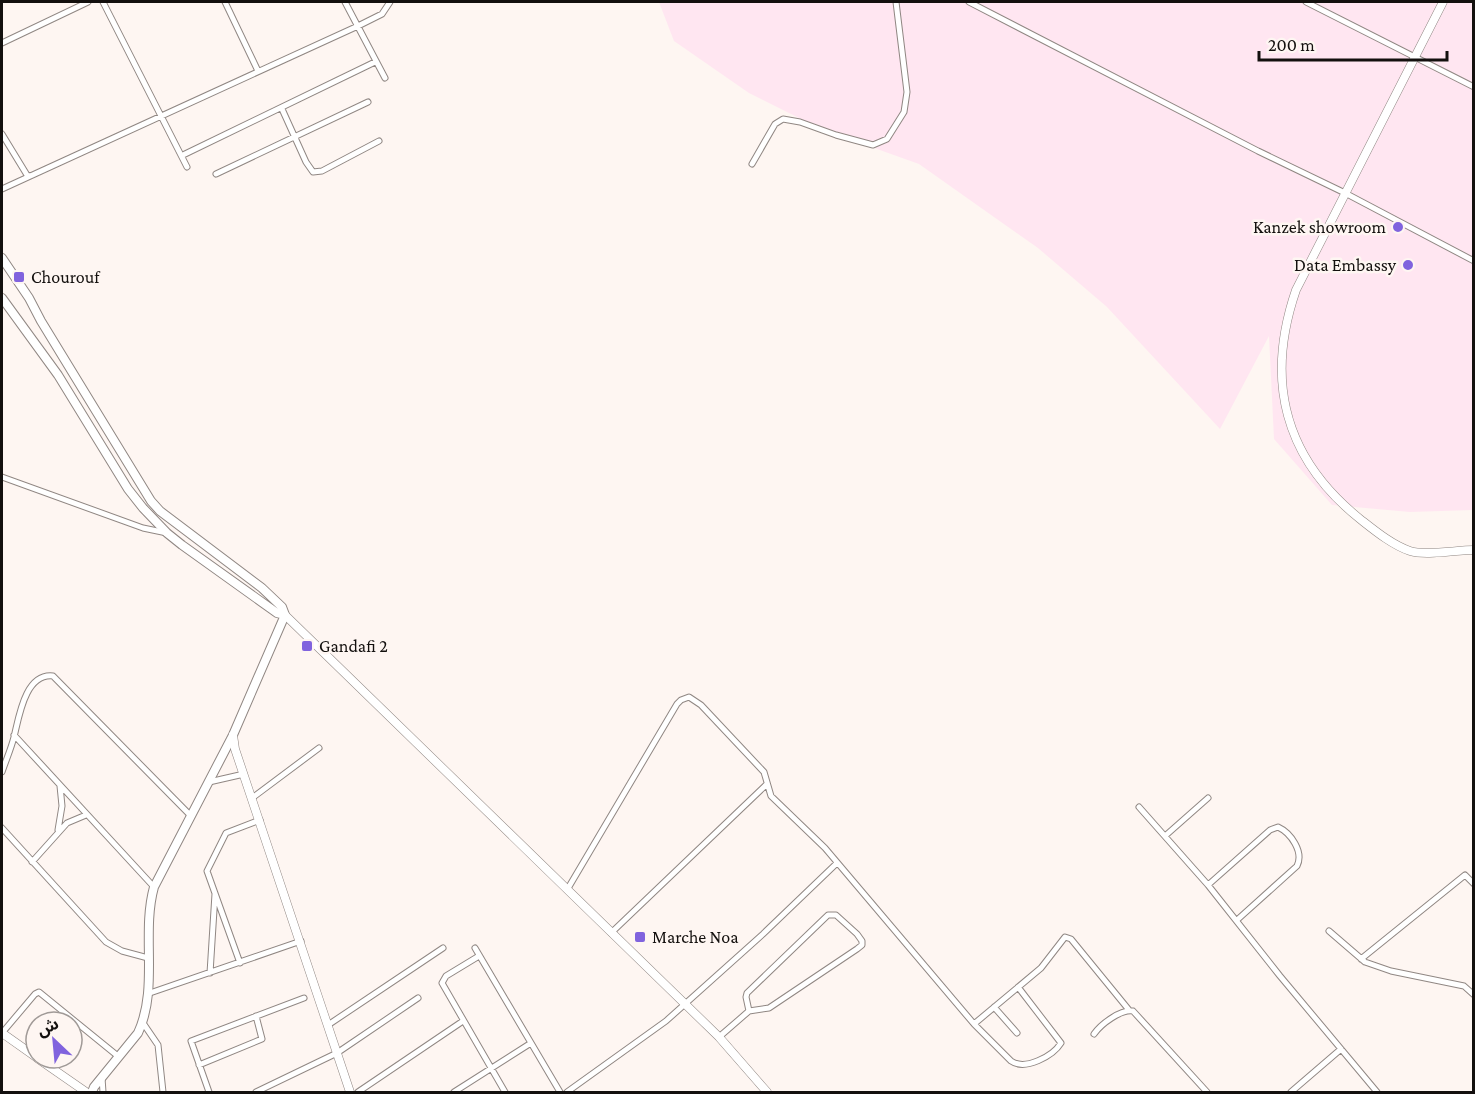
<svg xmlns="http://www.w3.org/2000/svg" width="1475" height="1094" viewBox="0 0 1475 1094" font-family="'Crimson Pro','Noto Sans Arabic',serif">
	<style>
		.industrial { fill: #ffe6f1 }
		.lines { fill: none; stroke-linecap: round; stroke-linejoin: round }
		.street-casing { stroke: #908783; stroke-width: 7 }
		.secondary-casing { stroke: #908783; stroke-width: 9 }
		.primary-casing { stroke: #908783; stroke-width: 10 }
		.street { stroke: #fff; stroke-width: 5 }
		.secondary { stroke: #fff; stroke-width: 8 }
		.primary { stroke: #fff; stroke-width: 8 }
		.poi-dot { fill: #8063de; stroke: #fef6f2; stroke-width: 2 }
		.labels { text-anchor: middle; dominant-baseline: central; stroke-width: 5; stroke-linejoin: round; paint-order: stroke }
		.poi-label { font-size: 18px; fill: #13100e; stroke: #fef6f2; text-anchor: start }
	</style>
	<rect width="100%" height="100%" fill="#fef6f2"/>
	<path class="industrial" d="M659,2H1473V510L1410,512L1332,505L1274,439L1269,336L1220,429L1107,307L1038,248L919,164L821,129L749,93L674,41Z"/>
	<g class="lines">
		<defs>
			<path id="street" d="M103,2L187,167
				M225,2L258,71
				M345,2L385,78
				M969,2L1258,151L1345,193L1474,261
				M1306,2L1474,87
				M2,43L88,2
				M282,109L306,162L313,172L322,171L379,141
				M2,134L27,175L30,176
				M183,155L375,62
				M752,164L775,124L783,119L800,122L836,135L873,145L887,139L904,112L907,92L896,2
				M216,174L368,102
				M2,189L358,26L382,14L390,2
				M2,477L143,528L167,533
				M14,735L154,887
				M2,772C6,760 11,749 14,737C19,717 25,673 53,676L191,816
				M209,782L244,774
				M252,798L319,748
				M1139,807L1208,885L1280,976L1377,1092
				M2,828L106,942L122,951L148,958
				M58,830L62,806L60,786
				M1165,836L1208,798
				M32,862L67,823L86,815
				M1208,885L1270,830L1278,827C1291,833 1304,852 1297,866L1237,920
				M567,890L677,704L681,700L689,697L701,705L764,772L771,796L825,848L974,1024L1011,1061C1025,1071 1053,1056 1061,1043L1018,987
				M1329,931L1365,962L1391,971L1464,986L1474,995
				M611,933L767,784
				M475,948L560,1092
				M479,956L446,976L442,983L505,1092
				M1361,959L1465,875L1474,884
				M240,963L207,871L226,833L260,820
				M210,973L215,894
				M147,994L301,941
				M994,1007L1017,1033
				M143,1023L158,1045L163,1092
				M974,1024L1041,968L1065,937L1071,939L1129,1010
				M328,1025L443,948
				M2,1033L35,994L39,992L119,1057
				M1094,1034C1101,1024 1121,1009 1133,1011L1207,1092
				M719,1037L749,1011L769,1008L857,949L862,945V941L857,934L836,915H828L747,993L746,997L749,1011
				M199,1065L262,1039L256,1016
				M102,1078L103,1092
				M209,1092L191,1041L304,998
				M256,1092L337,1053L418,998
				M358,1092L463,1021
				M454,1092L531,1043
				M567,1092L666,1021L763,934L837,863
				M1291,1092L1341,1049"/>
			<path id="secondary" d="M1443,2L1296,290C1265,380 1284,458 1360,519C1374,530 1392,545 1410,551C1426,556 1456,550 1474,550
				M285,615L719,1037L767,1092
				M233,735L235,749L350,1092
				M2,1033L36,1057
				M37,1058L86,1092"/>
			<path id="primary" d="M2,258L29,298L41,321L151,501L160,511L262,588L282,607L285,615L233,735L154,887C141,934 159,988 138,1033L94,1087L92,1092
				M2,298L58,375L128,489L143,508L167,533L182,545L277,613L285,615"/>
		</defs>
		<use href="#street" class="street-casing"/>
		<use href="#secondary" class="secondary-casing"/>
		<use href="#primary" class="primary-casing"/>
		<use href="#street" class="street"/>
		<use href="#secondary" class="secondary"/>
		<use href="#primary" class="primary"/>
	</g>
	<g class="poi-dot">
		<circle cx="1398" cy="227" r="6"/>
		<circle cx="1408" cy="265" r="6"/>
		<rect x="13" y="271" width="12" height="12" rx="3"/>
		<rect x="301" y="640" width="12" height="12" rx="3"/>
		<rect x="634" y="931" width="12" height="12" rx="3"/>
	</g>
	<g class="labels">
		<g class="poi-label">
			<text x="1386" y="227" text-anchor="end">Kanzek showroom</text>
			<text x="1396" y="265" text-anchor="end">Data Embassy</text>
			<text x="31" y="277">Chourouf</text>
			<text x="319" y="646">Gandafi 2</text>
			<text x="652" y="937">Marche Noa</text>
		</g>
	</g>
	<rect width="1475" height="1094" fill="none" stroke="#13100e" stroke-width="6"/>
	<g transform="translate(54 1040) rotate(334)"><circle r="28" fill="#fef6f2" stroke="#a09a97" stroke-width="1.5"/>
	<path d="M0-4.5L10 22L0 15L-10 22Z" fill="#8063de"/>
	<text y="-9" font-size="16" font-weight="bold" text-anchor="middle" fill="#13100e">ش</text>
	</g>
	<path d="M1259 51v9h188v-9" fill="none" stroke="#13100e" stroke-width="3"/>
	<text x="1268" y="51" font-size="18" fill="#13100e" stroke="#fef6f2" stroke-width="4.5" paint-order="stroke">200 m</text>
</svg>
